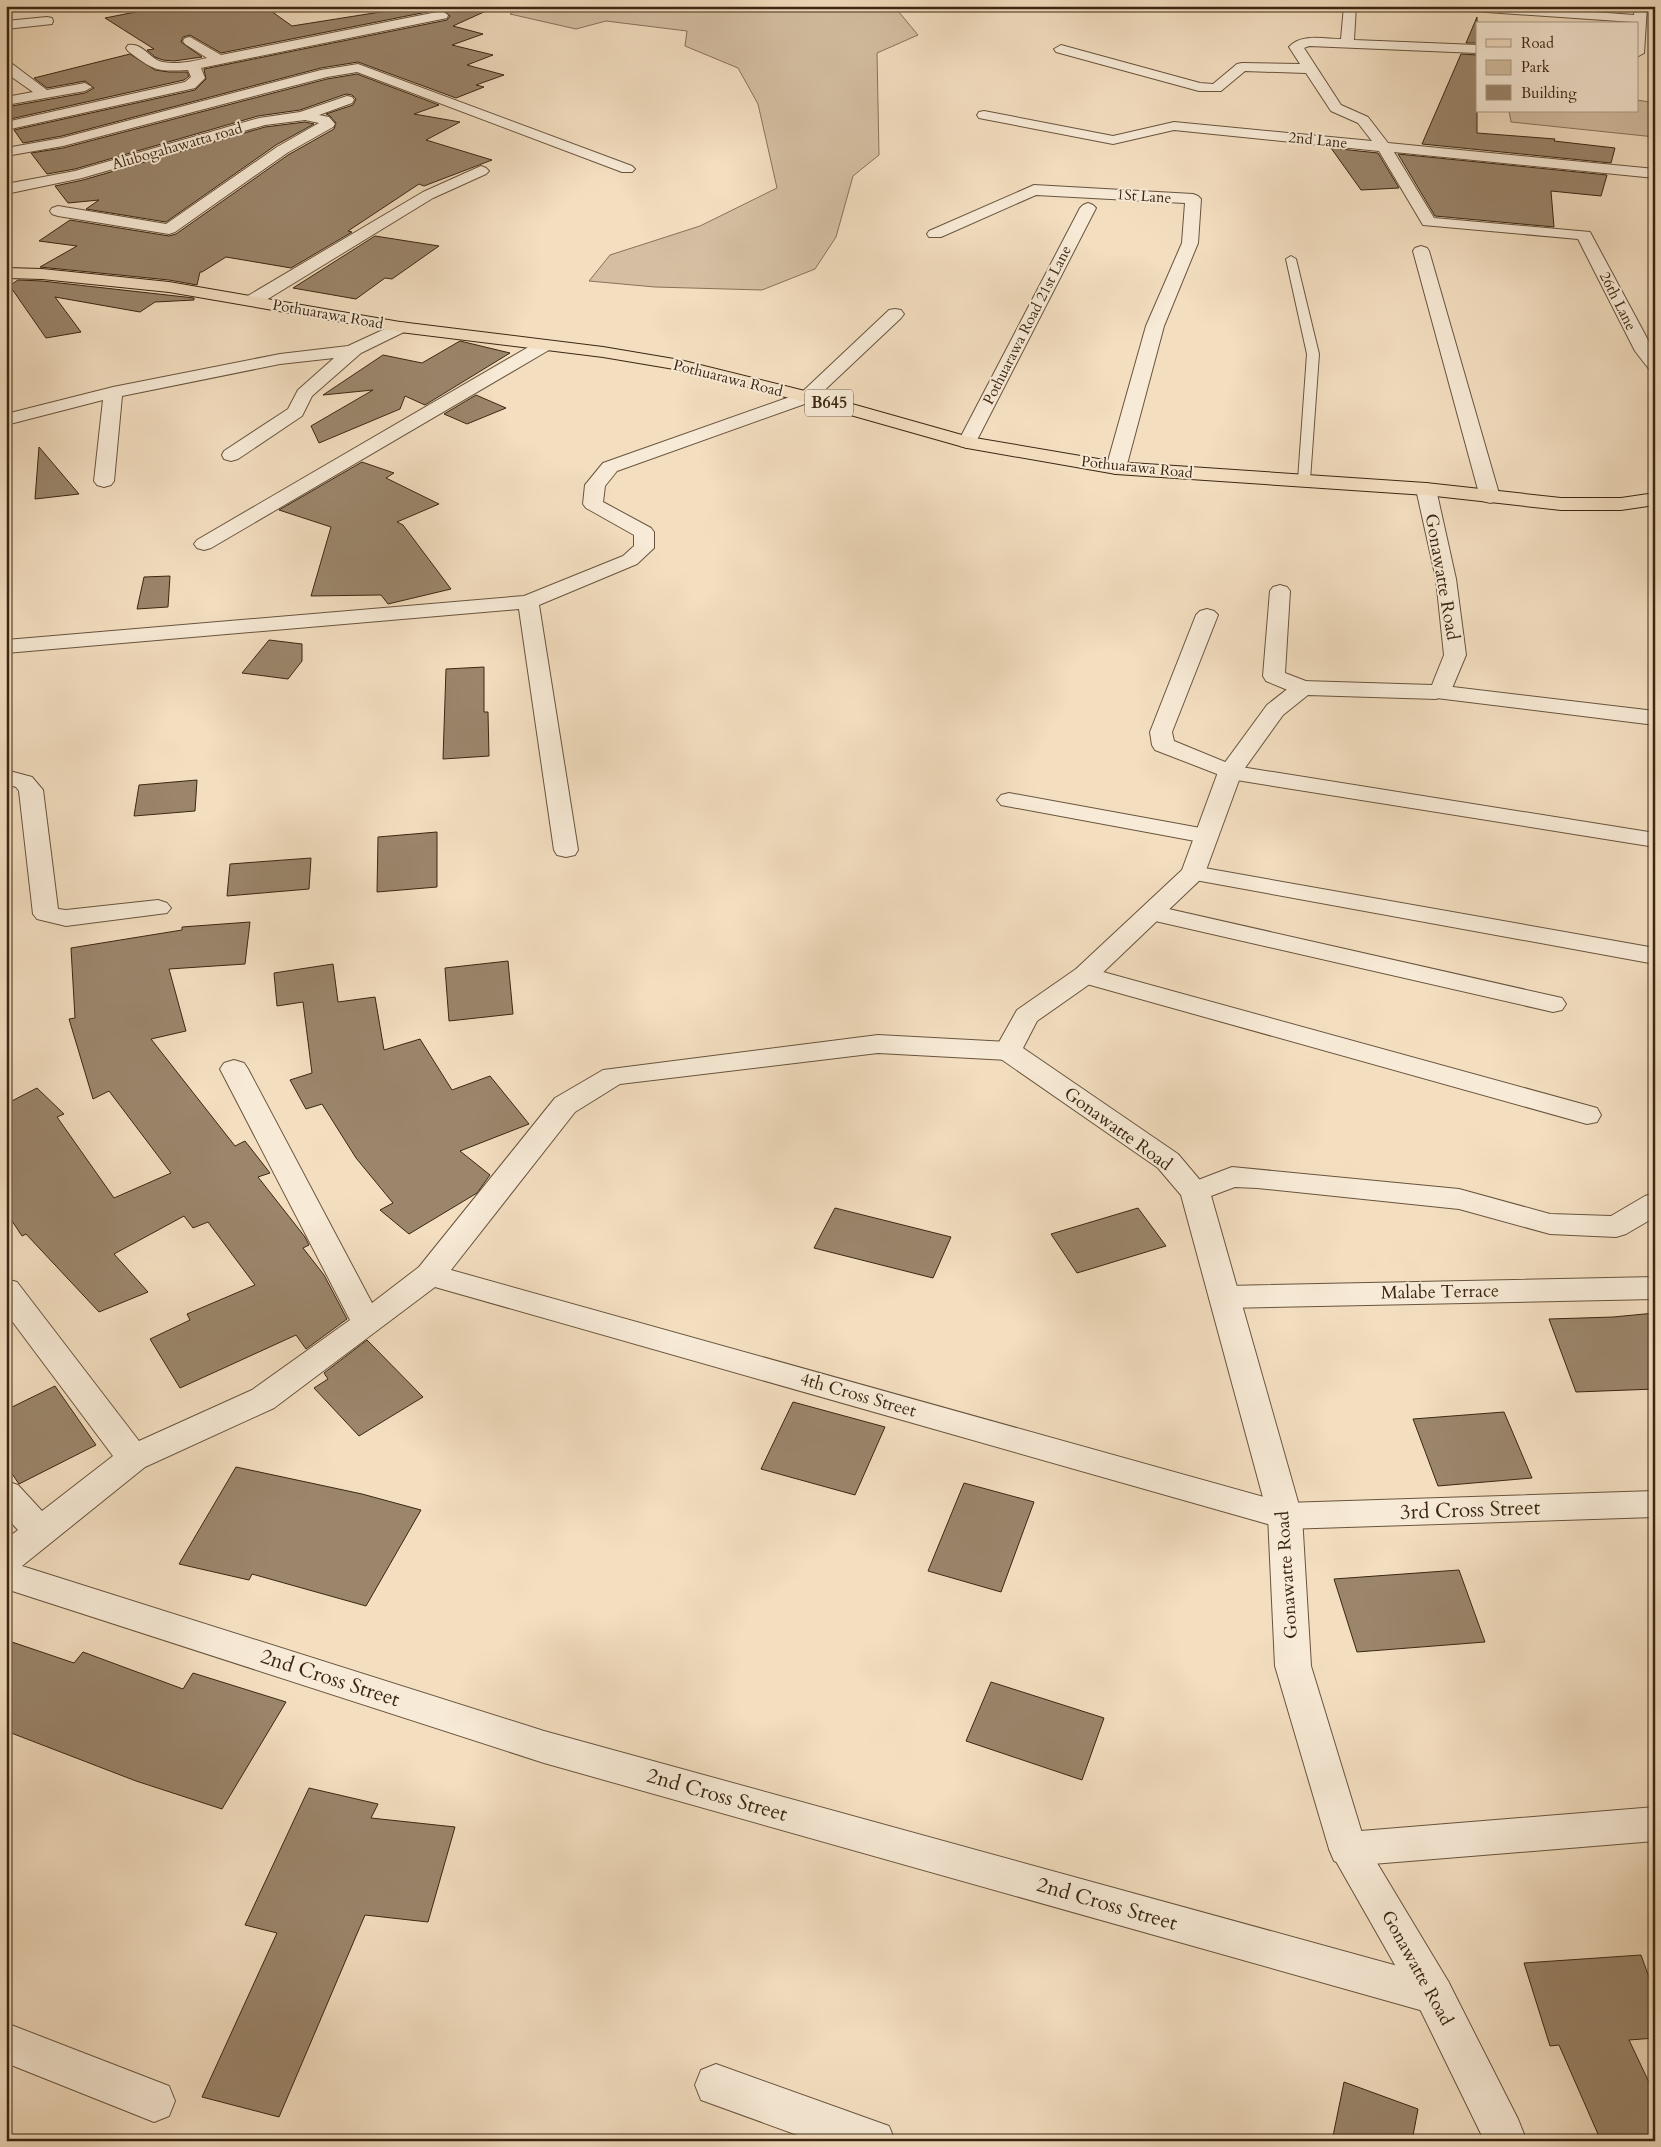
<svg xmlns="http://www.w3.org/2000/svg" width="1661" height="2147" viewBox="0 0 1661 2147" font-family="Cardo,serif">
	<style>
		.green { fill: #d4bfa2; stroke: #88725a }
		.building { fill: #9b866c; stroke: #3b2611 }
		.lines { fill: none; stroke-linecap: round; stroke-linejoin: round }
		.service-casing { stroke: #69543d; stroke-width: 2 }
		.minor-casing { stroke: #69543d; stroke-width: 2 }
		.tertiary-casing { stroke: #69543d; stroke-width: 2 }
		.primary-casing { stroke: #3b2611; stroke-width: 2 }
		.service { fill: #f7ead6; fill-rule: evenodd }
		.minor { fill: #f7ead6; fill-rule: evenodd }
		.tertiary { fill: #f7ead6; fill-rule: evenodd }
		.primary { fill: #f3dec0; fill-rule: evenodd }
		.labels { text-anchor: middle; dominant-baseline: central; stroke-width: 4; stroke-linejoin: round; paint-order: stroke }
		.far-street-label { font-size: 15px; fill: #3b2611; stroke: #f7ead6 }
		.shield { fill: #f7ead6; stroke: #73614c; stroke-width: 1 }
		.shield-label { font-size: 16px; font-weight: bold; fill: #3b2611 }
		.street-label { font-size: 18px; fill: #3b2611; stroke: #f7ead6 }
		.near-street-label { font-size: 21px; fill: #3b2611; stroke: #f7ead6 }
	</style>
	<rect width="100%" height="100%" fill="#f3dec0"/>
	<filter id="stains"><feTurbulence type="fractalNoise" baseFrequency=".004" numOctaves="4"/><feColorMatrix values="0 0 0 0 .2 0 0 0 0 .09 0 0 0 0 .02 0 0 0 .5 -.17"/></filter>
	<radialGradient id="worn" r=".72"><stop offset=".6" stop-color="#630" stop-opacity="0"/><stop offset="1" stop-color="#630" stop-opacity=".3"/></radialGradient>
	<path class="green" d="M522,6H894L918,35L877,53L879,155L853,176L836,237L815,269L762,290L655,287L589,281L610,255L700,226L777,188L758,104L738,68L685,46L687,31L606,21L576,29L510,14Z
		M1637,100L1655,103V137L1511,122L1509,111H1637Z"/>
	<path class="building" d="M166,6H228L233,11L264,6L292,26L418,6H497L453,26L483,34L452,45L493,55L467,65L504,75L476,85L484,87L456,98L358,62L321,68L62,136L23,143L14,130L195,90L206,79L204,69L447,20L450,16L442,9L221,53L190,35L183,37L181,42L202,57L174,61L163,60L155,57L147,50L154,49L105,18Z
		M1477,17V43H1466Z
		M130,54L155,70L169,72H187L189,76L184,80L6,120V107L85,93L94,88L85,81L47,88L34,78Z
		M1461,54L1477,55V133L1555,139L1554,141L1615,148L1611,163L1422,144Z
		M357,74L439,105L414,114L460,122L426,140L492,160L424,186L419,184L348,231L352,232L291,268L226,257L202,272H200L197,285L169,280L40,267L77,246L39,241L70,220L169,236L176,234L288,155L334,129L336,123L330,116L326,114L353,105L356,99L352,95L346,94L300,110L258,116L75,169L47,174L31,153L63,148L327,79Z
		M305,122L314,124L276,145L166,222L86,209L99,200L68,203L55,186L83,180L265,127Z
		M1331,148L1378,153L1399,188L1361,190Z
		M1398,154L1607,175L1601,196L1551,191L1554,227L1435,216Z
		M375,236L439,246L392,279L385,278L356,299L293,288Z
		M18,280L42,281L194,298V300L155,302L140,312L55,297L81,332L46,338L12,289L6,288Z
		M460,341L510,353L425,405L405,396L400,409L319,443L311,426L373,390L323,395L383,355L422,363Z
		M476,395L506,408L467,424L444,414Z
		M39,447L79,494L35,499Z
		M362,462L394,473L386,478L439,504L397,522L403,525L451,589L388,604L381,595L311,596L331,527L279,510Z
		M170,576L168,607L137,609L144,577Z
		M269,640L302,644V661L288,679L242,673Z
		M484,667V712H488L489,756L443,759L446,669Z
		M197,780L195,811L134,816L139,785Z
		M437,832V887L377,892L378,837Z
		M311,858L309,889L227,896L230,864Z
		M250,922L245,964L169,969L186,1031L151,1039L235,1146L245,1141L270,1173L258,1177L305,1237L309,1245L303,1248L324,1275L347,1319L306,1349L296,1335L180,1388L150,1339L190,1320L187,1314L255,1285L208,1222L193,1228L184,1216L114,1254L148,1292L99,1312L26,1234L22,1236L6,1212V1104L37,1088L64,1114L57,1117L114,1198L171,1173L109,1091L93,1099L69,1019L75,1018L71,948L182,930V927Z
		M508,961L513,1014L449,1021L445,968Z
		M333,964L338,1002L375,997L384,1050L420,1039L452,1090L490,1076L529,1124L460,1151L490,1175L477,1193L409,1234L380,1210L393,1203L356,1158L322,1104L306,1109L290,1080L312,1073L303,1002L277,1006L274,973Z
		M835,1208L951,1237L933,1278L814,1248Z
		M1138,1208L1166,1246L1077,1273L1051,1234Z
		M1655,1313V1389L1576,1392L1549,1319L1613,1317Z
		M367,1340L423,1397L359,1436L314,1388L328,1379L324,1373Z
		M55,1386L96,1445L19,1484L6,1465V1410Z
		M793,1402L885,1427L855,1495L761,1469Z
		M1504,1412L1532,1478L1438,1486L1413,1419Z
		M236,1467L362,1494L421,1510L366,1606L252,1574L249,1580L179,1564Z
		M964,1483L1034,1502L1001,1592L928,1571Z
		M1459,1570L1485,1642L1357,1652L1334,1579Z
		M6,1640L74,1663L83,1652L183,1689L193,1673L286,1702L222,1809L136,1781L6,1731Z
		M991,1682L1104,1718L1082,1780L966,1741Z
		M309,1788L378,1804L371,1818L455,1827L428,1922L365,1915L279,2117L202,2097L277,1933L245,1925Z
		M1641,1955L1655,1994V2038L1629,2040L1655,2095V2141H1601L1559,2045L1550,2046L1524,1963Z
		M1344,2082L1418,2109L1412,2141H1332Z"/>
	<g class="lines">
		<defs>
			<path id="service" d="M1291,256L1296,259L1319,354L1310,480L1304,484L1298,480L1307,354L1286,259Z"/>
			<path id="minor" d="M1344,6H1356L1354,40L1477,45V53L1309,46L1304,48L1341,105L1368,117L1388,143L1655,169V178L1394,152L1434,218L1590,232L1655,353V370L1649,369L1635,351L1578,239L1423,225L1379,151L1174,130L1113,144L984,119L979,118L977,115L979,112L984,111L1113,136L1174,122L1372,141L1358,123L1331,111L1306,73L1245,71L1221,91H1199L1056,52L1054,49L1061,45L1200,83L1213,84L1237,64L1242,63L1300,64L1289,47C1301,33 1325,39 1341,39Z
				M1452,6H1515L1634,15L1635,6H1647L1644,53L1637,57V24L1633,22L1458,10Z
				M442,11L448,15L447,18L201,68L205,78L195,88L6,130V122L185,82L191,77L188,70C156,72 153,70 128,51L126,48L128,45C143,42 150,60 163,62C177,65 194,61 207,58L185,44L183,41L185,38L190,37L221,55Z
				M47,17L52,18L53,21L52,24L6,29V21Z
				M6,62L11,63L47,90L85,83L92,87L85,91L6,105V97L33,92L6,73Z
				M358,64L632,166L635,169L632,172H622L357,72L327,77L63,146L6,156V148L62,138L321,70Z
				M347,96L352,97L354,100L352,103L319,115L329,117L335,124L333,127L287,153L175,232L169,234L58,216L52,214L50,211L52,208L58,206L166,224L277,147L319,123L305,120L265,125L82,178L6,194V184L75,171L259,118L300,112Z
				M481,166L486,168L489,171L486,174L433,198L258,305H246L244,301L246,297L423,192Z
				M1034,185L1193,194L1198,196L1201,199L1198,243L1164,326L1126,468L1123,472L1116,474L1109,472L1106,468L1146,326L1182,243L1185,203L1036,195L941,237H929L927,234L929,231Z
				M1088,203L1093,205L1096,208L976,442L974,446L967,448L960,446L958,442L1080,208L1083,205Z
				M1421,246L1427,248L1429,251L1500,497L1497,501L1490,503L1483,501L1480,497L1413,251L1415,248Z
				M895,309L901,310L904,314L901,318L813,401L617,471L605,486L603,502L651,528L654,532V548L637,564L539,605L578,850L575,855L566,857L557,855L554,850L519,609L6,653V640L524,596L623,556L634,546V535L586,508L583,504L585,485L603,463L801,393L889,310Z
				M400,322L406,323L409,327L406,331L361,353L312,396L302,416L238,459L231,461L224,459L222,455L224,451L288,409L298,390L334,358L280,364L122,396L114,481L111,485L104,487L97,485L94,481L103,400L6,425V414L113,387L280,354L348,346Z
				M543,341L549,342L552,346L549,350L211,548L204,550L197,548L194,544L197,540L537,342Z
				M1280,585L1287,587L1290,591L1285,673L1311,683L1314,688L1311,693L1303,695L1295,693L1266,681L1263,676L1270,591L1273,587Z
				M1207,609L1214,611L1218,615L1172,732L1174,741L1235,766L1655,833V847L1230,779L1155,750L1152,745L1150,732L1196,615L1200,611Z
				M1436,685L1655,711V725L1428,697L1425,692L1428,687Z
				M6,770L32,777L43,790L58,909L66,910L158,900L167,903L171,908L167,913L66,926L37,919L33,914L19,791L16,787L6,784Z
				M1009,793L1206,829L1215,831L1218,836L1215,841L1206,843L1001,805L997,800L1001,795Z
				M1193,866L1655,948V964L1184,878L1181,873L1184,868Z
				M1151,905L1553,996L1562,998L1566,1004L1562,1010L1553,1012L1142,918L1138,913L1142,908Z
				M1085,967L1597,1108L1601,1115L1597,1122L1587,1124L1076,981L1072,975L1076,969Z
				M878,1035L1008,1042L1018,1045L1022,1051L1018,1057L1008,1060L878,1053L620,1084L575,1112L451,1270L1285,1503L1655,1491V1517L1285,1529L435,1287L274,1408L145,1467L22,1566L544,1731L1434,1976L1448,1981L1454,1995L1448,2009L1434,2014L544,1763L6,1589V1539L18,1530L6,1517V1481L18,1485L42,1511L113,1456L6,1313V1279L17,1282L139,1441L252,1390L350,1320L220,1069L224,1063L234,1060L244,1063L248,1069L372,1303L419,1267L555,1098L603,1070Z
				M1232,1167L1459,1189L1550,1214L1611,1216L1645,1196L1655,1193V1217L1626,1234L1616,1237L1550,1234L1459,1209L1257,1188L1235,1187L1195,1202L1185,1199L1180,1192L1185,1185Z
				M1655,1277V1299L1226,1308L1215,1305L1211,1297L1215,1289L1226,1286Z
				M1655,1807V1841L1348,1866L1334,1861L1329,1849L1334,1837L1348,1832Z
				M6,2023L169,2086L175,2101L169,2116L154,2122L6,2063Z
				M716,2064L889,2126L895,2141H814L701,2100L695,2085L701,2070Z"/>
			<path id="tertiary" d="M1426,483L1433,485L1436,489L1456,579L1466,655L1450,693L1436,699L1308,695L1283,715L1242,772L1205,873L1202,878L1094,981L1037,1021L1023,1048L1178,1154L1210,1192L1302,1516L1311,1666L1365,1843L1448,1981L1518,2119L1524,2134V2141H1482V2136L1420,2009L1329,1849L1275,1666L1268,1516L1181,1195L1158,1168L998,1057L994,1051L1017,1010L1076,969L1182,870L1218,772L1267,705L1295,683L1303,681L1432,685L1444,655L1436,579L1416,489L1419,485Z"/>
			<path id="primary" d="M6,268L42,269L169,282L400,322L603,347L680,360L813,393L969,437L1116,462L1426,483L1561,498H1621L1655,493V505L1621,510H1561L1426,495L1116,474L967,448L801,401L680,370L603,357L400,332L169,292L42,279L6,278Z"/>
		</defs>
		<use href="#service" class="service-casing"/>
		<use href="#minor" class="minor-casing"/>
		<use href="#tertiary" class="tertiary-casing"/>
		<use href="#primary" class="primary-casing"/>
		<use href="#service" class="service"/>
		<use href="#minor" class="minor"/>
		<use href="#tertiary" class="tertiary"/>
		<use href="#primary" class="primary"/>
	</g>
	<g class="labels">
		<g class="far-street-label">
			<text transform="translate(1318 140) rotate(6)">2nd Lane</text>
			<text transform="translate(177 146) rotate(-16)">Alubogahawatta road</text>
			<text transform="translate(1144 196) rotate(4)">1St Lane</text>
			<text transform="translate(1618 301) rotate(63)">26th Lane</text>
			<text transform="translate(328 314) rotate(10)">Pothuarawa Road</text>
			<text transform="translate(1027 325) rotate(-63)">Pothuarawa Road 21st Lane</text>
			<text transform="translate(728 378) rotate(14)">Pothuarawa Road</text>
			<text transform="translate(1137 467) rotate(6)">Pothuarawa Road</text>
		</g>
		<rect class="shield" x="805" y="389.5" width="48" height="27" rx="4"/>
		<g class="shield-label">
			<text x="829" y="403">B645</text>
		</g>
		<g class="street-label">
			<text transform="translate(1442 577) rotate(80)">Gonawatte Road</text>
			<text transform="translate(1118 1129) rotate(36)">Gonawatte Road</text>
			<text transform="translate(1440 1292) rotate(-1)">Malabe Terrace</text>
			<text transform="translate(858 1395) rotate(16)">4th Cross Street</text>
			<text transform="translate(1287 1575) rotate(-94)">Gonawatte Road</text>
			<text transform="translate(1417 1968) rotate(61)">Gonawatte Road</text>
		</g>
		<g class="near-street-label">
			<text transform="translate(1470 1510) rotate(-2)">3rd Cross Street</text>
			<text transform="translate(330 1678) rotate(18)">2nd Cross Street</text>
			<text transform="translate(717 1795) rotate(16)">2nd Cross Street</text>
			<text transform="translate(1107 1904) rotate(16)">2nd Cross Street</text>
		</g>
	</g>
	<rect width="1661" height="2147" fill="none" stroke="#f3dec0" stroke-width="25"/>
	<rect x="8" y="8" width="1646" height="2132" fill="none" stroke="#3b2611" stroke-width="2.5"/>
	<rect x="12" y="12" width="1636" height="2122" fill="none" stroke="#3b2611"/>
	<rect x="1476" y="22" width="162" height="90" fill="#f7ead6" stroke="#ac9c87"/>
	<rect x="1486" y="39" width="25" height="8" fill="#f3dec0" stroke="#ac9c87"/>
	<text x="1521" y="48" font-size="15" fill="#3b2611">Road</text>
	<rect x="1486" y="60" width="25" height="15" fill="#d4bfa2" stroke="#ac9c87"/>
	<text x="1521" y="72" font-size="15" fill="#3b2611">Park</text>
	<rect x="1486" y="85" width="25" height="15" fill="#9b866c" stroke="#ac9c87"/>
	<text x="1521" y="98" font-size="15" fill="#3b2611">Building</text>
	<rect width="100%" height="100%" filter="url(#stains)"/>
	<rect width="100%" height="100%" fill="url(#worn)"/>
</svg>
